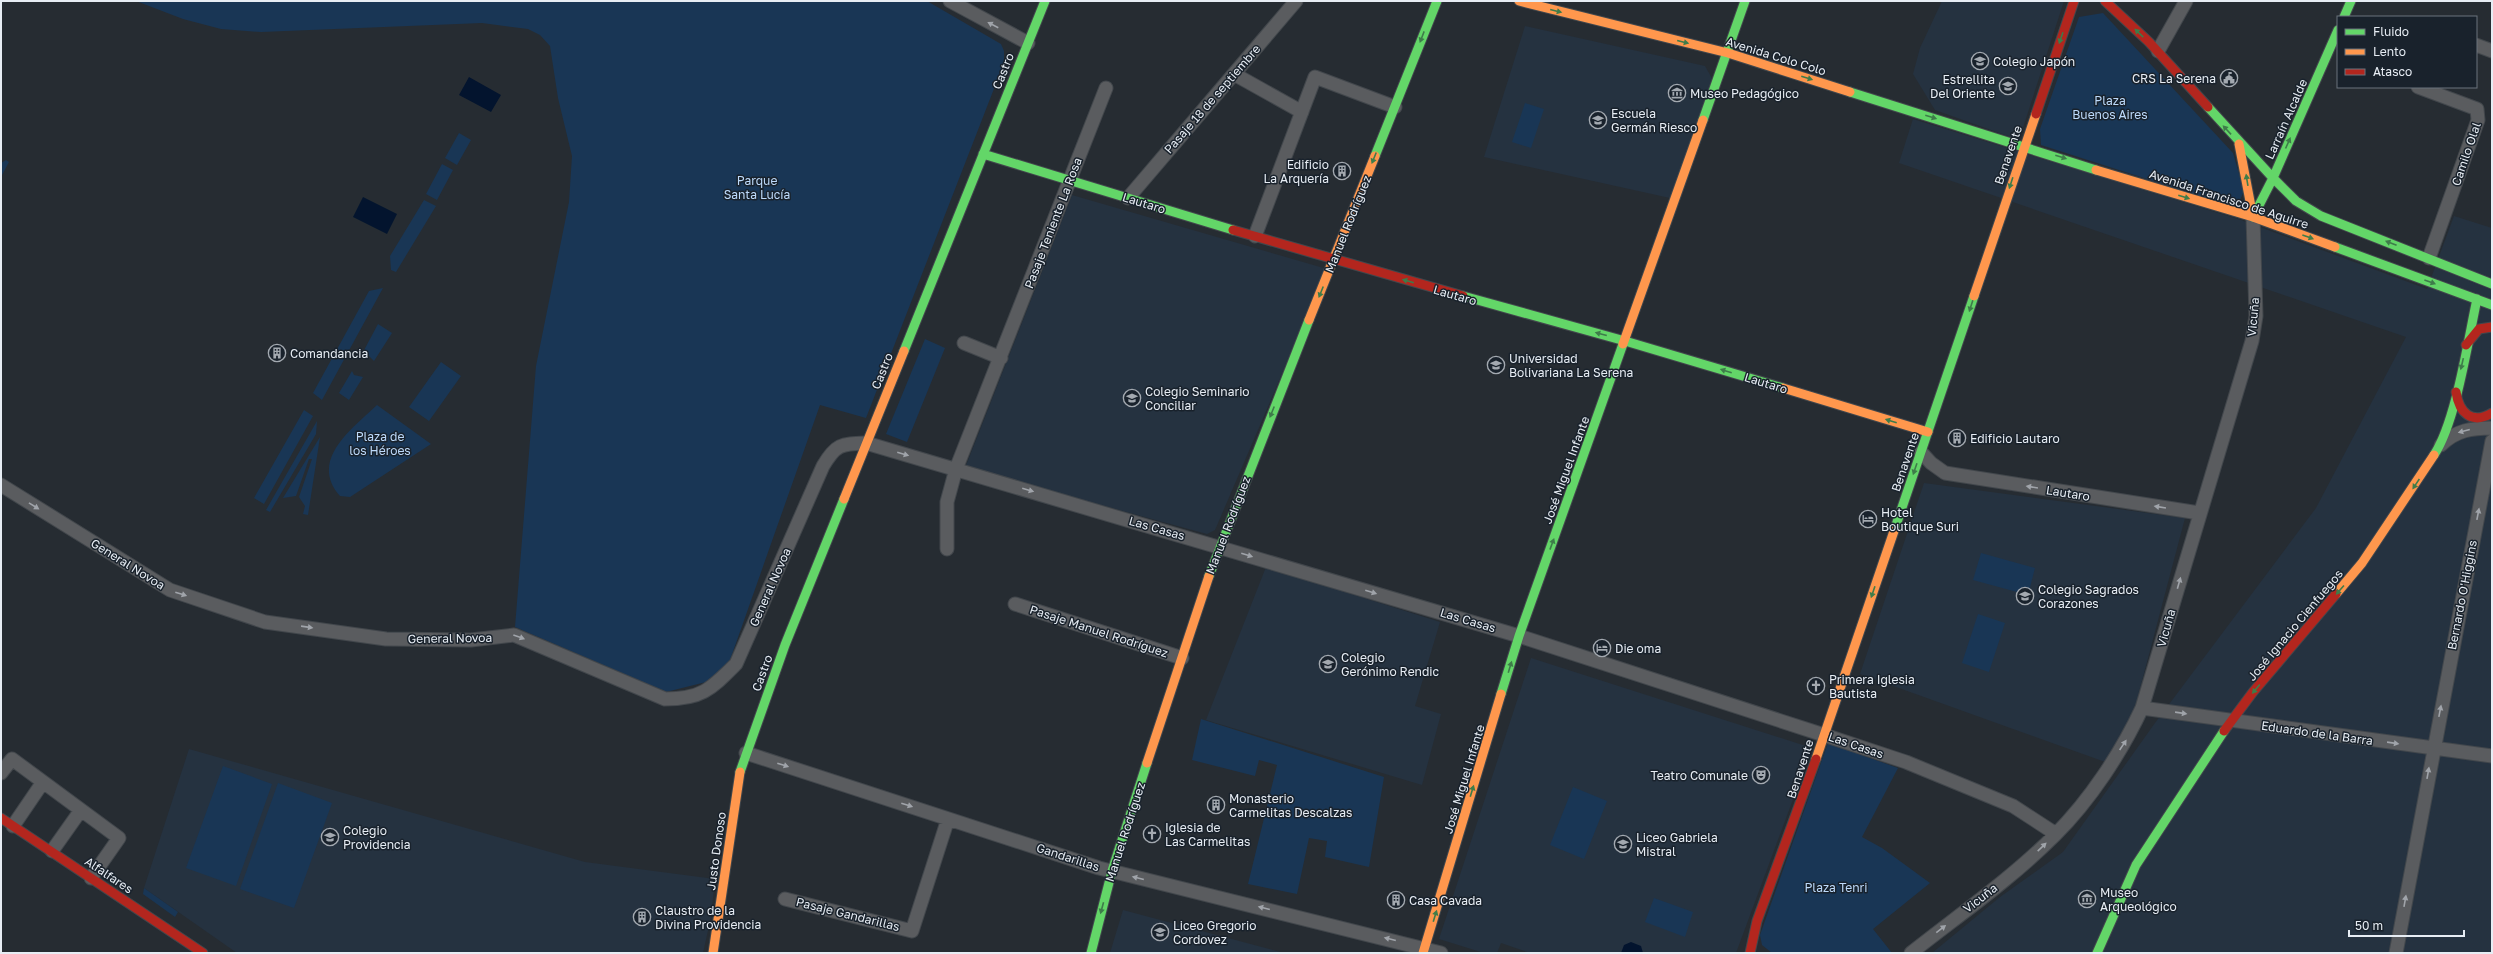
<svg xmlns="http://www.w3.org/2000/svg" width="2493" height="954" viewBox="0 0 2493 954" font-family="'Golos Text',sans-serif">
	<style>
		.built { fill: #253240 }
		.green { fill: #193655 }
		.water { fill: #03142e }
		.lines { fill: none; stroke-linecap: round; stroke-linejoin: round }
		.street-casing { stroke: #42474c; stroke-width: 15 }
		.fast-casing { stroke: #42474c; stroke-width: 11 }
		.slow-casing { stroke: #42474c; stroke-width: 11 }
		.jam-casing { stroke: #42474c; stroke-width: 11 }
		.street { stroke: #5a5c5f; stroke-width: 13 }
		.fast { stroke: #63d668; stroke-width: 9 }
		.slow { stroke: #ff974d; stroke-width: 9 }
		.jam { stroke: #b3261e; stroke-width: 9 }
		.oneway { fill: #3e7c4a }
		.oneway2 { fill: #a0a4aa }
		.labels { text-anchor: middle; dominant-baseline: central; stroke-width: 3; stroke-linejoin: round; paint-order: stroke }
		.street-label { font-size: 12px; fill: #e7edf4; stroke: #19222c }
		.poi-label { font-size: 12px; fill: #e7edf4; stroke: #19222c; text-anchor: start }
		.park-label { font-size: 12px; fill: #bddafb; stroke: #19222c }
	</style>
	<rect width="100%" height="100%" fill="#262c32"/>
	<path class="built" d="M1942,1H2064L2019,140L1935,110L1913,74L1920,48Z
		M1525,26L1705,66L1714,82L1670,198L1484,157Z
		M1913,119L2241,220L2427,289L2454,216L2492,228V953H1932L2000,897L2063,852L2155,723L2316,508L2406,337L1899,163Z
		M1072,195L1327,269L1215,530L1207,534L965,468Z
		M1924,483L2185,518L2133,715L2108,763L1860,674Z
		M1266,567L1440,622L1415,706L1441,714L1422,785L1206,720Z
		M1531,658L1812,748L1736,953H1530L1501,943L1497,953H1484L1439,939Z
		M189,749L585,862L715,879L711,917L703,953H237L144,888Z
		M1123,910L1284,953H1110Z"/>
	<path class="green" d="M136,1H927L1001,44L1004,51V63L866,418L820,405L730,660L710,681L666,692L515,627L536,366L569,202L572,156L558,98L550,46L540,35L528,29L482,23L261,32L221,29L183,19Z
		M2103,13L2233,153L2244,191L2239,202L2228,205L2041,145L2040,129L2079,17Z
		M1525,103L1544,109L1531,148L1512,142Z
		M459,133L471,140L457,165L445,158Z
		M6,160L9,162L1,177V163Z
		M442,164L453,170L437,200L426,194Z
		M424,200L436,206L396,272L391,270L390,256Z
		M383,288L322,400L313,393L369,291Z
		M378,324L392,333L374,361L367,354H362Z
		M925,339L945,348L907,442L886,434Z
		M441,362L461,376L429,421L409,407Z
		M352,371L354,375L363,377L349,400L339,393Z
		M377,405L431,444L350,497L340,496C308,460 353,428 377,405Z
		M304,410L313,416L264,504L254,498Z
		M317,421L316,434L270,512L266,510Z
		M320,437L308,515L303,514L305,506L299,497L312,459H309L296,496L283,498Z
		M1981,553L2035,568L2028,595L1973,580Z
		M1978,614L2005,623L1989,672L1962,663Z
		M1201,719L1384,777L1369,867L1325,857L1327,841L1309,838L1297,894L1248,884L1277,765L1259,760L1255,776L1192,760Z
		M1828,743L1898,768L1862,837L1882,848L1930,883L1873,929L1892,953H1772L1762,945L1760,935Z
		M223,766L272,784L236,886L186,868Z
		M278,783L332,803L294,908L240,889Z
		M1573,787L1607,801L1584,859L1550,845Z
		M144,888L178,912L175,917L143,894Z
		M1654,898L1693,912L1685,937L1645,922Z"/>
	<path class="water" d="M469,77L501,95L491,112L459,95Z
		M363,197L397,214L387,234L353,217Z
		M1631,942L1641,946L1643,953H1621L1624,945Z"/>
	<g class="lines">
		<defs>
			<path id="street" d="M950,1L1028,43
				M2476,45L2492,51
				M2158,51L2186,1
				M1234,74L1302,112
				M2418,87L2477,109L2478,120L2429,258
				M1128,198L1296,1
				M1255,236L1315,77L1395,107
				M964,343L1001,358
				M2441,445C2456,430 2472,428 2492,428
				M1921,452L1931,463L1945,473L2199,513
				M1,485L170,590L265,622L386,639L471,640L514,635L665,699C702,699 711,689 736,664L823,466C836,444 841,444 866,443L1519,636L1824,735L1906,762L2013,806L2056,834
				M947,549V502L956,469L1106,88
				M1015,604L1182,658
				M2142,708L2492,756
				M746,753L1099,868L1441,953
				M1,773L12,759L119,838L91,878
				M13,826L43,782
				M52,851L81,810
				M785,899L912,931L948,819
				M1911,953C1959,915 2011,879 2055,835C2090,800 2121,753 2142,708L2252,341L2256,316L2253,217
				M2396,953L2492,441"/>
			<path id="fast" d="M2344,17L2351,1
				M1850,92L2096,170
				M2208,107L2273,178
				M1703,120L1745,1
				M983,154L1233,230
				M1375,156L1437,1
				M2273,178L2296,201L2321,216L2492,284
				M2253,217L2273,178L2338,30
				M2335,247L2492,305
				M1463,296L1625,341L1783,388
				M904,351L1045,1
				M2434,455C2456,422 2468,340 2477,299
				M1894,531L1974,296
				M1209,576L1309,320
				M1501,694L1519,636L1623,344
				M740,772L785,645L844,499
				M1091,953L1112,871L1147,763
				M2097,953L2136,865L2224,731"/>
			<path id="slow" d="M1519,1L1728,53L1850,92
				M2239,144L2253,217
				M2096,170L2253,217L2335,247
				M1974,296L2036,114
				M1309,320L1375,156
				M1623,344L1703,120
				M1783,388L1928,432
				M844,499L904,351
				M2336,594L2362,563L2434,455
				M1816,759L1894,531
				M1147,763L1209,576
				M713,953L740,772
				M1423,953L1501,694"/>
			<path id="jam" d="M2105,1L2149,42L2208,107
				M2036,114L2074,1
				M1233,230L1463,296
				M2466,345L2479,329L2492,327
				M2456,392C2459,413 2472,425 2492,413
				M2224,731L2253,692L2336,594
				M1,818L203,953
				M1750,953L1757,921L1816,759"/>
		</defs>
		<use href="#street" class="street-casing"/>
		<use href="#fast" class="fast-casing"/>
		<use href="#slow" class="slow-casing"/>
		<use href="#jam" class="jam-casing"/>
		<use href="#street" class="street"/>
		<use href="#fast" class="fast"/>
		<use href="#slow" class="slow"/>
		<use href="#jam" class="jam"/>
	</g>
	<defs><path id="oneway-solid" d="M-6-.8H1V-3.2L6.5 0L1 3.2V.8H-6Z"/></defs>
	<g class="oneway">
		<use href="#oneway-solid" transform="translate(1556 11) rotate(14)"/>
		<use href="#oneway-solid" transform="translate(2139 33) rotate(-136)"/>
		<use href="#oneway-solid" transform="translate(1422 37) rotate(111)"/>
		<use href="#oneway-solid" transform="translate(2061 38) rotate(109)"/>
		<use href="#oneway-solid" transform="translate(1683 42) rotate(14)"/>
		<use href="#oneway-solid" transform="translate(1807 78) rotate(17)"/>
		<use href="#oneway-solid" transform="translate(1931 117) rotate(17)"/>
		<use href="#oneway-solid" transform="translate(2227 130) rotate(-133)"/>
		<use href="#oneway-solid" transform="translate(2288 143) rotate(-66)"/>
		<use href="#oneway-solid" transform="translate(2061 157) rotate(18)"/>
		<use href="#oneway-solid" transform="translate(1374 158) rotate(112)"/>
		<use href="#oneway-solid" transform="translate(2247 180) rotate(-99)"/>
		<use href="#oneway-solid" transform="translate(2011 183) rotate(108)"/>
		<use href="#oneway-solid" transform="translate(2184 197) rotate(17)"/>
		<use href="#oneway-solid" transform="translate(2308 237) rotate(20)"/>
		<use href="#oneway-solid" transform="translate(2391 243) rotate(-159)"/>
		<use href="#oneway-solid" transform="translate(1408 281) rotate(-164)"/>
		<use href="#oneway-solid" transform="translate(2430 282) rotate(20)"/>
		<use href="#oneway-solid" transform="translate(1321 292) rotate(112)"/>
		<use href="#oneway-solid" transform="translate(1971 306) rotate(108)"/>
		<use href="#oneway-solid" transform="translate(1601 334) rotate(-165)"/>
		<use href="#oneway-solid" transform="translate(2462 364) rotate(103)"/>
		<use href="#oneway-solid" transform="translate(1726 371) rotate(-163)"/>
		<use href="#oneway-solid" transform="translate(1272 412) rotate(112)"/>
		<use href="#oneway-solid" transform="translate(1891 421) rotate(-163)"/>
		<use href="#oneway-solid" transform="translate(1915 469) rotate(109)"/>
		<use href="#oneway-solid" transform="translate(2416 484) rotate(124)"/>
		<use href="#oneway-solid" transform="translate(1552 544) rotate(-70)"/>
		<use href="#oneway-solid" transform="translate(2340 590) rotate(131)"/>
		<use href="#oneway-solid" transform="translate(1873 592) rotate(109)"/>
		<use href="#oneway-solid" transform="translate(1510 667) rotate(-73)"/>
		<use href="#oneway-solid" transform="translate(2256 689) rotate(130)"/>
		<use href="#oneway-solid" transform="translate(1472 791) rotate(-73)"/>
		<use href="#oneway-solid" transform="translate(1102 908) rotate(105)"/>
		<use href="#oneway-solid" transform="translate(1435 916) rotate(-73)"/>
	</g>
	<g class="oneway2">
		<use href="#oneway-solid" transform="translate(993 25) rotate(-152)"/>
		<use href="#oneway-solid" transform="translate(2464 431) rotate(165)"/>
		<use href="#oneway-solid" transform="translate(903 454) rotate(16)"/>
		<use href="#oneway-solid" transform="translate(2032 487) rotate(-171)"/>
		<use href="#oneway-solid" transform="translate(1028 490) rotate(16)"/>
		<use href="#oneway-solid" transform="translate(34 506) rotate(32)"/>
		<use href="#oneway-solid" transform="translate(2160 507) rotate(-171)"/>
		<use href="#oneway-solid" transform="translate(2478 514) rotate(-79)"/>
		<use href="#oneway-solid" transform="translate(1247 555) rotate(17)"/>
		<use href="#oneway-solid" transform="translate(2179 583) rotate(-74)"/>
		<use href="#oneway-solid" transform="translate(1371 592) rotate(17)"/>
		<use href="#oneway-solid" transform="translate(181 594) rotate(18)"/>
		<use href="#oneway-solid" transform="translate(307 627) rotate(8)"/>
		<use href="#oneway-solid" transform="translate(519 637) rotate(20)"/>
		<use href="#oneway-solid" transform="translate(2440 711) rotate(-79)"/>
		<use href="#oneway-solid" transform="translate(2181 713) rotate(8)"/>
		<use href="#oneway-solid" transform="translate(2393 743) rotate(8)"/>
		<use href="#oneway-solid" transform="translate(2123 745) rotate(-56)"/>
		<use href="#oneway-solid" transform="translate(783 765) rotate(18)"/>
		<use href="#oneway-solid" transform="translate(2428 773) rotate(-80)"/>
		<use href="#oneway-solid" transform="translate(907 805) rotate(18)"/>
		<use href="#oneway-solid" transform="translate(2042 847) rotate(-44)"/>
		<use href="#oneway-solid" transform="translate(1138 878) rotate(-166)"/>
		<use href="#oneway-solid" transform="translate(2405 901) rotate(-80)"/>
		<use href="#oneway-solid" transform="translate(1264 908) rotate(-166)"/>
		<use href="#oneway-solid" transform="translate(1941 929) rotate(-38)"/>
		<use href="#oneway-solid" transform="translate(1390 939) rotate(-166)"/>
	</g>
	<defs>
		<symbol id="school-ring" viewBox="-11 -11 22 22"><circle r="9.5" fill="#19222c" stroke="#a3a9b0" stroke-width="1.5"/><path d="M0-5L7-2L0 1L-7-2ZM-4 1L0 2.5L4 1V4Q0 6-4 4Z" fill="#a3a9b0"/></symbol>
		<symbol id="civic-ring" viewBox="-11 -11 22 22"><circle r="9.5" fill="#19222c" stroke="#a3a9b0" stroke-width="1.5"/><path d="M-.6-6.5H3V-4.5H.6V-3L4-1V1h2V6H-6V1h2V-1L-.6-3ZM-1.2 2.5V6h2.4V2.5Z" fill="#a3a9b0"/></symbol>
		<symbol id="museum-ring" viewBox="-11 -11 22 22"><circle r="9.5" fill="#19222c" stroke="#a3a9b0" stroke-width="1.5"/><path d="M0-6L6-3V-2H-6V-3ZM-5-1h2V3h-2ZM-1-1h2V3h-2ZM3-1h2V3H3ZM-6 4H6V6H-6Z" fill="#a3a9b0"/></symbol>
		<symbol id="building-ring" viewBox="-11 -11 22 22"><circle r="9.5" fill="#19222c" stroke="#a3a9b0" stroke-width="1.5"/><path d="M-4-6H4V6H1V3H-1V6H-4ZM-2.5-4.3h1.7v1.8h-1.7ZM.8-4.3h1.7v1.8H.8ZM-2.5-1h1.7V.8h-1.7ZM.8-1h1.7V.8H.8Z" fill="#a3a9b0"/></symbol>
		<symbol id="hotel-ring" viewBox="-11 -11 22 22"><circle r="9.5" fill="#19222c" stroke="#a3a9b0" stroke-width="1.5"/><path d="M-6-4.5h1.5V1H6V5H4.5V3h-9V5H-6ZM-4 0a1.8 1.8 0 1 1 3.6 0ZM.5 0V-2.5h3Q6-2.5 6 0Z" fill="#a3a9b0"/></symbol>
		<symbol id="church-ring" viewBox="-11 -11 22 22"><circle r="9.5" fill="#19222c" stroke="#a3a9b0" stroke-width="1.5"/><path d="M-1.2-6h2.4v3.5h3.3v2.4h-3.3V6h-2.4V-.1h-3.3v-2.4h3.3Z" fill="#a3a9b0"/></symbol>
		<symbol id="theatre-ring" viewBox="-11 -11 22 22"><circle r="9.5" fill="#19222c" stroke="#a3a9b0" stroke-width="1.5"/><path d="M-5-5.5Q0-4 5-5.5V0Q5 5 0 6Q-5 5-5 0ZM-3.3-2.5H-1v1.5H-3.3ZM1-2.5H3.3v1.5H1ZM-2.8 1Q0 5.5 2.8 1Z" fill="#a3a9b0"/></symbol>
	</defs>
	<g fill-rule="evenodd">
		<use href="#school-ring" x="1970" y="51" width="20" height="20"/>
		<use href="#civic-ring" x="2219" y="68" width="20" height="20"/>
		<use href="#school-ring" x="1998" y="76" width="20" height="20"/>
		<use href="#museum-ring" x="1667" y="83" width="20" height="20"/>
		<use href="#school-ring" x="1588" y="110" width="20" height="20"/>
		<use href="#building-ring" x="1332" y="161" width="20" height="20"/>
		<use href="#building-ring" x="267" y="343" width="20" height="20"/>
		<use href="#school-ring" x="1486" y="355" width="20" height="20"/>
		<use href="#school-ring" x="1122" y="388" width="20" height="20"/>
		<use href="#building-ring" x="1947" y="428" width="20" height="20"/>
		<use href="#hotel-ring" x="1858" y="509" width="20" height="20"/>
		<use href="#school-ring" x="2015" y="586" width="20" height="20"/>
		<use href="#hotel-ring" x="1592" y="638" width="20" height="20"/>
		<use href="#school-ring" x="1318" y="654" width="20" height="20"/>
		<use href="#church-ring" x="1806" y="676" width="20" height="20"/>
		<use href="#theatre-ring" x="1751" y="765" width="20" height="20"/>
		<use href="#building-ring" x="1206" y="795" width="20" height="20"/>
		<use href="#church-ring" x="1142" y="824" width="20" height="20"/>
		<use href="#school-ring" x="320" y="827" width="20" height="20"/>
		<use href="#school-ring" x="1613" y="834" width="20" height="20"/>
		<use href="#museum-ring" x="2077" y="889" width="20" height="20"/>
		<use href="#building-ring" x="1386" y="890" width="20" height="20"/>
		<use href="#building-ring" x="632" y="907" width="20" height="20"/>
		<use href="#school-ring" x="1150" y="922" width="20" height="20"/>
	</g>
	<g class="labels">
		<g class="street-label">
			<text transform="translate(1776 56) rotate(17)">Avenida Colo Colo</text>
			<text transform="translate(1003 71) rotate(-68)">Castro</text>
			<text transform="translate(1212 99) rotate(-49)">Pasaje 18 de septiembre</text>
			<text transform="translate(2286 119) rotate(-66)">Larraín Alcalde</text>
			<text transform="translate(2466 154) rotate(-71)">Camilo Olal</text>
			<text transform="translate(2008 155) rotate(-71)">Benavente</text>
			<text transform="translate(2229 199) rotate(18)">Avenida Francisco de Aguirre</text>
			<text transform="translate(1144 203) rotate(17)">Lautaro</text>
			<text transform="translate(1053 223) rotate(-69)">Pasaje Teniente La Rosa</text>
			<text transform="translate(1348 224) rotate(-68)">Manuel Rodríguez</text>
			<text transform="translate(1455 295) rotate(16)">Lautaro</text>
			<text transform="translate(2253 317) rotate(-85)">Vicuña</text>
			<text transform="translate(882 371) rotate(-68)">Castro</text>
			<text transform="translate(1766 383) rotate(17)">Lautaro</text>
			<text transform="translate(1905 462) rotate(-71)">Benavente</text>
			<text transform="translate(1566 470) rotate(-70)">José Miguel Infante</text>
			<text transform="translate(2068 493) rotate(9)">Lautaro</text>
			<text transform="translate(1228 525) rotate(-69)">Manuel Rodríguez</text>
			<text transform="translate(1157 528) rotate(16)">Las Casas</text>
			<text transform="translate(128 564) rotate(32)">General Novoa</text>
			<text transform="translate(770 587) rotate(-66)">General Novoa</text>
			<text transform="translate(2462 595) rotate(-79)">Bernardo O'Higgins</text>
			<text transform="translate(1468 620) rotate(17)">Las Casas</text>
			<text transform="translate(2295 625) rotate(-50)">José Ignacio Cienfuegos</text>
			<text transform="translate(2166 628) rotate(-74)">Vicuña</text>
			<text transform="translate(1099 631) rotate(18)">Pasaje Manuel Rodríguez</text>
			<text transform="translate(450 638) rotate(-1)">General Novoa</text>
			<text transform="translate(762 673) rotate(-70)">Castro</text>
			<text transform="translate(2317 733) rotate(8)">Eduardo de la Barra</text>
			<text transform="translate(1856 745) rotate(19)">Las Casas</text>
			<text transform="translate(1800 769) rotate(-72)">Benavente</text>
			<text transform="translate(1464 779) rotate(-73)">José Miguel Infante</text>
			<text transform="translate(1125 832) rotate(-72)">Manuel Rodríguez</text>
			<text transform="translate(716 851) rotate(-82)">Justo Donoso</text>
			<text transform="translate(1068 857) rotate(18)">Gandarillas</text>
			<text transform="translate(109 875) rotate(34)">Alfalfares</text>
			<text transform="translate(1980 898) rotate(-38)">Vicuña</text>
			<text transform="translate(848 914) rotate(14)">Pasaje Gandarillas</text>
		</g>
		<g class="poi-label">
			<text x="1993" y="61">Colegio Japón</text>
			<text x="2216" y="78" text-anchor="end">CRS La Serena</text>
			<text x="1995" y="79" text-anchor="end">Estrellita<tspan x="1995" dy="14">Del Oriente</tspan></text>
			<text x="1690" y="93">Museo Pedagógico</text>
			<text x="1611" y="113">Escuela<tspan x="1611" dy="14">Germán Riesco</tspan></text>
			<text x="1329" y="164" text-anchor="end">Edificio<tspan x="1329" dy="14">La Arquería</tspan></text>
			<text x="290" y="353">Comandancia</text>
			<text x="1509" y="358">Universidad<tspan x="1509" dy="14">Bolivariana La Serena</tspan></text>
			<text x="1145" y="391">Colegio Seminario<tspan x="1145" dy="14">Conciliar</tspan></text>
			<text x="1970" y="438">Edificio Lautaro</text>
			<text x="1881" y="512">Hotel<tspan x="1881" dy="14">Boutique Suri</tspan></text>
			<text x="2038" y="589">Colegio Sagrados<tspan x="2038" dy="14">Corazones</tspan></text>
			<text x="1615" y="648">Die oma</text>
			<text x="1341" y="657">Colegio<tspan x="1341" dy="14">Gerónimo Rendic</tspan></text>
			<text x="1829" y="679">Primera Iglesia<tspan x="1829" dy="14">Bautista</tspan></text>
			<text x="1748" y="775" text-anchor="end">Teatro Comunale</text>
			<text x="1229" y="798">Monasterio<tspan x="1229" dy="14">Carmelitas Descalzas</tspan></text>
			<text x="1165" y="827">Iglesia de<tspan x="1165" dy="14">Las Carmelitas</tspan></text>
			<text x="343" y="830">Colegio<tspan x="343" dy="14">Providencia</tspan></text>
			<text x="1636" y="837">Liceo Gabriela<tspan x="1636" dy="14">Mistral</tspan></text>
			<text x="2100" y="892">Museo<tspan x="2100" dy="14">Arqueológico</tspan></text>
			<text x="1409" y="900">Casa Cavada</text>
			<text x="655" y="910">Claustro de la<tspan x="655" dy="14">Divina Providencia</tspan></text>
			<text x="1173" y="925">Liceo Gregorio<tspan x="1173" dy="14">Cordovez</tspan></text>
		</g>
		<g class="park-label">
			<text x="2110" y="100">Plaza<tspan x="2110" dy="14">Buenos Aires</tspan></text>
			<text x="757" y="180">Parque<tspan x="757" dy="14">Santa Lucía</tspan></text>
			<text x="380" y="436">Plaza de<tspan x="380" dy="14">los Héroes</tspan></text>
			<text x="1836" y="887">Plaza Tenri</text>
		</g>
	</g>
	<rect width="2493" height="954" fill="none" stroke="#e7edf4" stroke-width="4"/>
	<rect x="2337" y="16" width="140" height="72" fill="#19222c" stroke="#6b737c"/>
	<rect x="2345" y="29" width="20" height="6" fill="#63d668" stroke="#6b737c"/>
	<text x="2373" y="36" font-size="12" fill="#e7edf4">Fluido</text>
	<rect x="2345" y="49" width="20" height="6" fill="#ff974d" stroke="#6b737c"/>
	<text x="2373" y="56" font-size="12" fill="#e7edf4">Lento</text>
	<rect x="2345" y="69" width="20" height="6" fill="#b3261e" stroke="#6b737c"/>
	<text x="2373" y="76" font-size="12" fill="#e7edf4">Atasco</text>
	<path d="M2349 930v6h115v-6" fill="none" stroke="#e7edf4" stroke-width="2"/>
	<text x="2355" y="930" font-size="12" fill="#e7edf4" stroke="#19222c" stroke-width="3" paint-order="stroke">50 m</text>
</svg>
